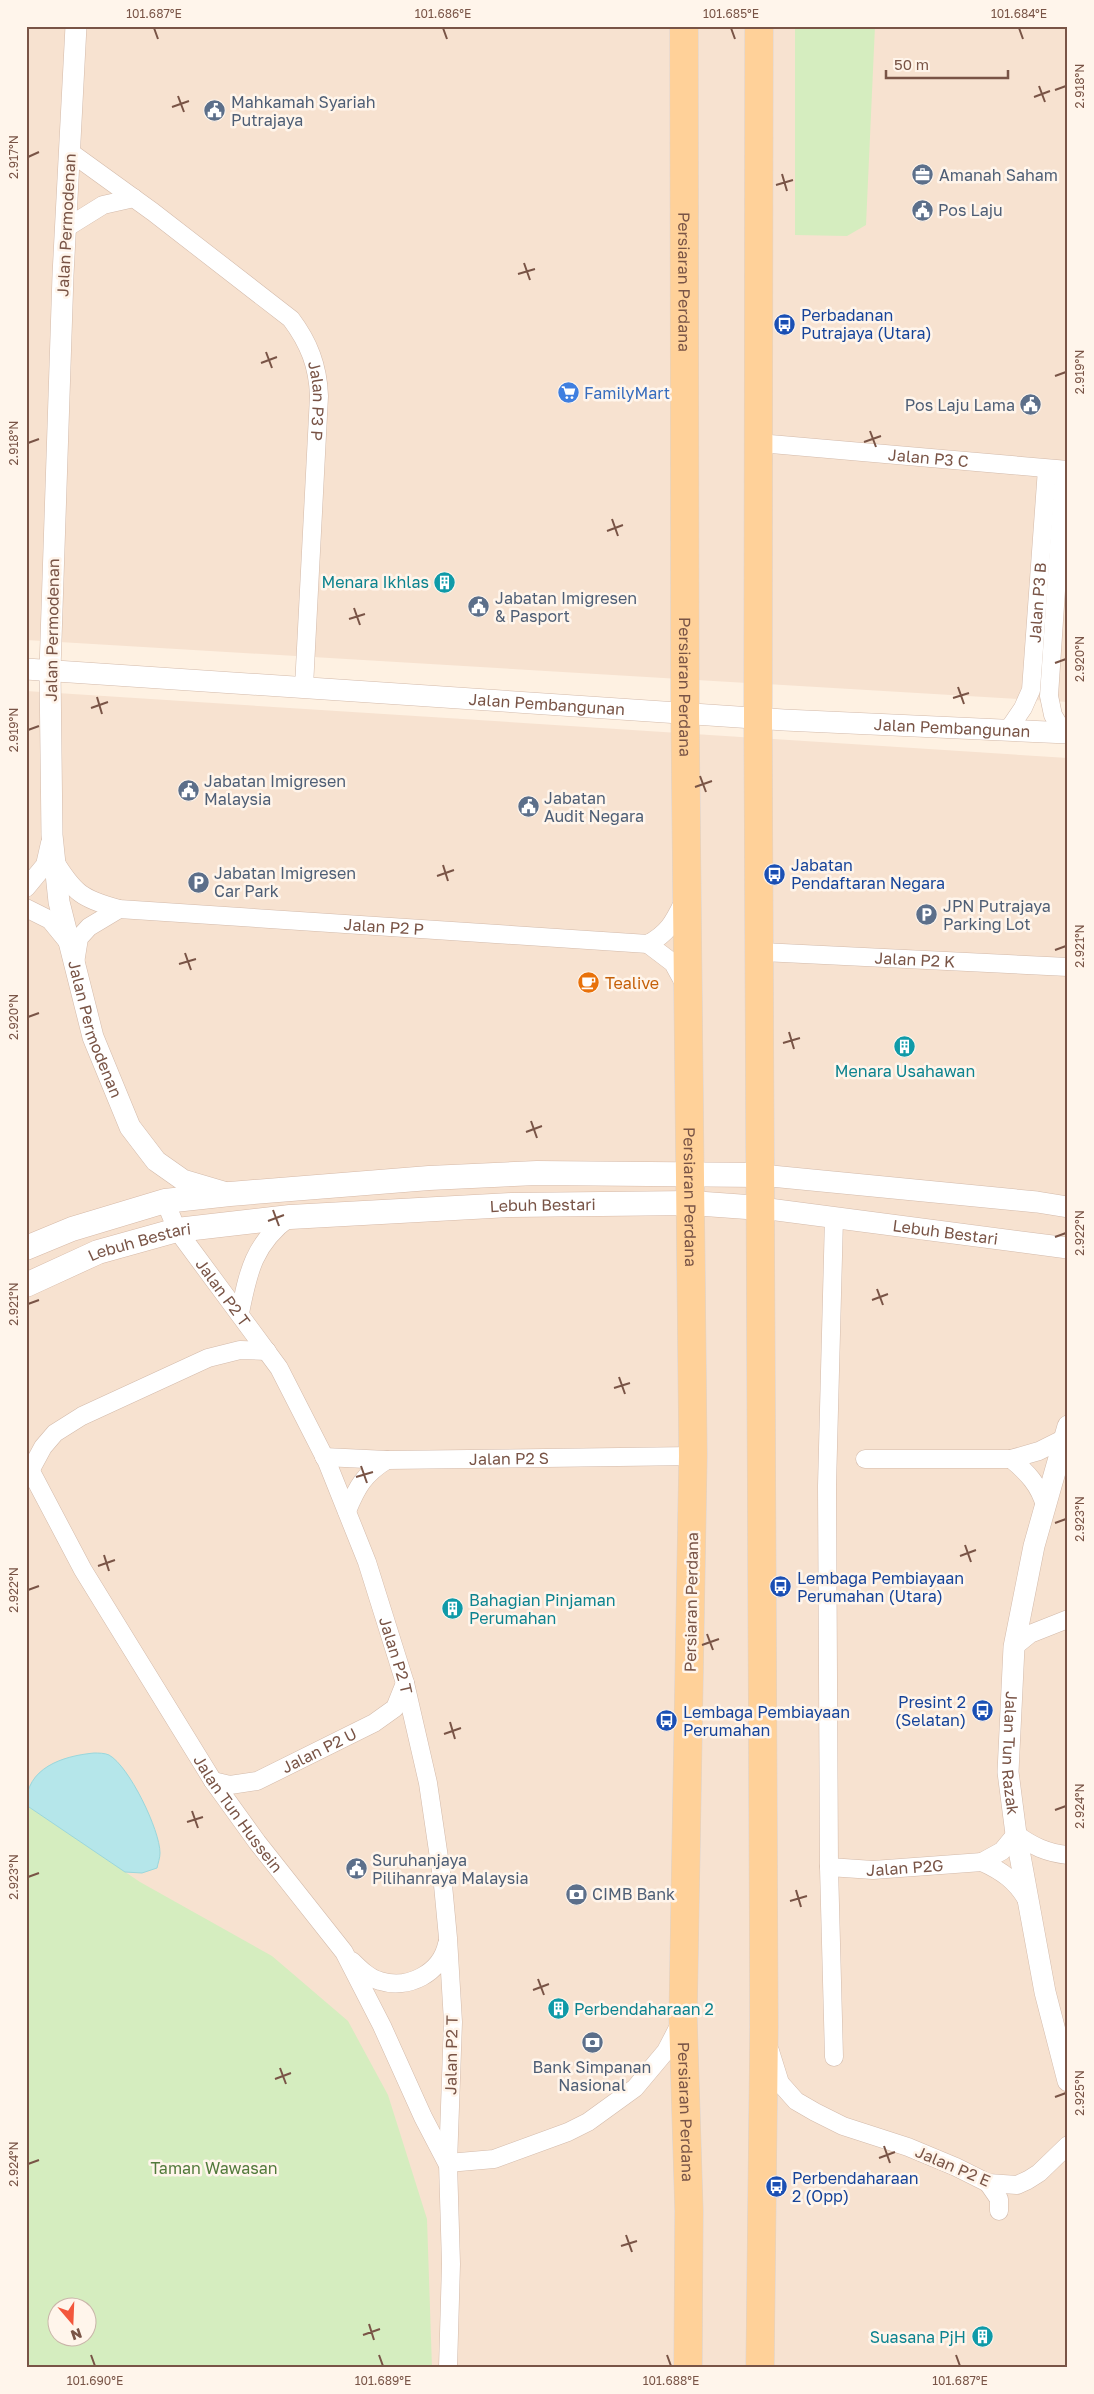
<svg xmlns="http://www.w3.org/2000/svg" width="1094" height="2394" viewBox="0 0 1094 2394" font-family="'Golos Text',sans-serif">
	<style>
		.residential { fill: #f7e2d0; fill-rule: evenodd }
		.green { fill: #d5edbf; fill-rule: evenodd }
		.water { fill: #b5e6ea; stroke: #9ad7dc }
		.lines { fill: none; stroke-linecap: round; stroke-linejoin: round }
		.minor-casing { stroke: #d3baaa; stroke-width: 19 }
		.tertiary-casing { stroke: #d3baaa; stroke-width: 22 }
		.secondary-casing { stroke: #d6b9a7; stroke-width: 25 }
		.primary-casing { stroke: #dcd3cf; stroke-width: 29 }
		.minor { stroke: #fff; stroke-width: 18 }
		.tertiary { stroke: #fff; stroke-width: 21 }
		.secondary { stroke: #fff; stroke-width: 24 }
		.primary { stroke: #ffd199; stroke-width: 28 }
		.ticks { fill: none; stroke: #795446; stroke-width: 2 }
		.labels { text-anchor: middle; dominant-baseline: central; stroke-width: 5; stroke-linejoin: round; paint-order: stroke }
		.service-label { font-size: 16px; fill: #4e5e75; stroke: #fff5eb; text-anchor: start }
		.street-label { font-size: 16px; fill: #795446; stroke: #fff5eb }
		.transit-label { font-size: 16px; fill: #164399; stroke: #fff5eb; text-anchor: start }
		.shop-label { font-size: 16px; fill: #366cbe; stroke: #fff5eb; text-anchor: start }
		.culture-label { font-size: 16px; fill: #0d838f; stroke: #fff5eb; text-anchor: end }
		.food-label { font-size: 16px; fill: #c56008; stroke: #fff5eb; text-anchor: start }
		.park-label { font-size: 16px; fill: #527a3b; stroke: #fff5eb }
		.neatline { fill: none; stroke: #795446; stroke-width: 2 }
		.ticks-label { font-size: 12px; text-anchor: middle; fill: #795446 }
	</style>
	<rect width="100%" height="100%" fill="#fef1e2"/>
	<path class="residential" d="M26,26H1068V702L26,640Z
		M26,691L1068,758V2368H26ZM58,2306H88V2336H58Z"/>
	<path class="green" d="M795,26H875L866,225L847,236L795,235Z
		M26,1805L140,1882L272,1956L348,2021L388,2095L427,2219L432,2368H26ZM58,2306H88V2336H58Z"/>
	<path class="water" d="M94,1753C98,1753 105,1753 109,1755C129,1766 160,1830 160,1853C160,1858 158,1863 157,1868L142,1873L125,1872L26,1805C26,1768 62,1756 94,1753Z"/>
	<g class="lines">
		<defs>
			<g id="minor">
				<path id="s1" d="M70,152L153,212L291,319C309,343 318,366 319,396L304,687"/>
				<path d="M66,228L103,205L134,198"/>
				<path id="s2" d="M759,443L1068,470"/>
				<path id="s3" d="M1008,730L1023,708L1031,690L1047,469"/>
				<path d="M1063,732L1053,715L1049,696L1064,470"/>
				<path id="s4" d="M54,860C74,893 82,899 119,909L648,944C668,933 673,923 683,903"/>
				<path d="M26,888L45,865L50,843"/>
				<path d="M26,908L50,920L68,942"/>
				<path d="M648,944L673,963L685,985"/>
				<path id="s5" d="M761,952L1068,967"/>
				<path d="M75,963L79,938L89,927L119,909"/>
				<path id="s6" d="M165,1201L177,1230L279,1368L327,1462L367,1562L405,1683L428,1783L443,1885L448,1938L453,2022L448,2163L451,2264L448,2368"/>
				<path d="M240,1313C248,1272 254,1243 290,1217"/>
				<path id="s7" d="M324,1457L387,1460L693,1456"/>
				<path d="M865,1459H1011"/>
				<path id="s8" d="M26,1462L83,1570L213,1781L257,1842L344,1952L382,2026L423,2117L447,2163"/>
				<path d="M30,1471L43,1447L55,1433L82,1416L208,1358L240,1350L267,1351"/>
				<path d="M1045,1506C1040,1486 1027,1472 1011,1459L1039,1451L1063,1439"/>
				<path d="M347,1511C357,1487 364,1474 387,1460"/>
				<path d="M1014,1647L1030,1634L1068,1619"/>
				<path id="s9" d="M213,1781L230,1785L257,1781L374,1723L395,1708L405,1683"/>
				<path id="s10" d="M829,1867L873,1870L982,1862"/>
				<path d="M1027,1900C1016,1881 1002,1871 982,1862L1002,1851L1016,1834C1032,1846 1047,1853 1068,1855"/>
				<path d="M352,1961C360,1969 369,1978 380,1981C408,1990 441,1973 447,1944"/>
				<path d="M770,2051L780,2083L796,2101L815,2112L843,2126L908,2147L956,2167L988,2183L1017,2185L1028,2180L1039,2173L1068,2145"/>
				<path d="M834,2057L829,1867L827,1486L834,1218"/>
				<path d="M448,2163L494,2159L568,2132L588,2122L635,2088L666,2051L680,2024"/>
				<path d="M988,2183L999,2199V2211"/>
			</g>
			<g id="tertiary">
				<path id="s11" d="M76,26L63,275L50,670L52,835L59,902L93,1037L130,1127L156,1161L183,1180L227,1193"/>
				<path id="s12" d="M26,669L784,720L1068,733"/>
				<path d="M761,1175L1037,1202L1068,1207"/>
				<path id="s13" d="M761,1208L1068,1248"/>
				<path id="s14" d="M1068,1426L1034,1546L1014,1647L1008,1772L1016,1834L1045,1992L1068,2081"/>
			</g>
			<g id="secondary">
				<path d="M26,1248L72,1229L165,1201L230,1194L429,1178L537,1173L761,1175"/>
				<path id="s15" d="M26,1285L98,1252L177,1230L290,1217L511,1205L691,1203L761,1208"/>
			</g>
			<g id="primary">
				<path id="s16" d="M684,26L685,713L693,1456L683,2017L689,2211L688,2368"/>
				<path d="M759,26L758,718L764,2027L760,2368"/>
			</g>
		</defs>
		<use href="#minor" class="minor-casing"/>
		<use href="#tertiary" class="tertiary-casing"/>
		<use href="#secondary" class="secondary-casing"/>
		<use href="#primary" class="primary-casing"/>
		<use href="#minor" class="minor"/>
		<use href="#tertiary" class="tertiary"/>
		<use href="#secondary" class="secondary"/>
		<use href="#primary" class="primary"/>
	</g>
	<path class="ticks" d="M154,28L158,39M443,28L447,39M731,28L735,39M1019,28L1023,39M1039,86L1045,102M1055,90L1066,86M178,96L184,112M1034,97L1050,91M172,107L189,101M28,157L39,152M782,174L787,191M776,185L793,180M524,263L530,280M518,274L535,269M266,352L272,368M261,363L277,357M1055,376L1066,372M870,431L876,447M864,442L881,436M28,443L39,439M612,519L618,536M607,531L623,525M354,608L360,625M349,619L365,614M1055,663L1066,659M958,687L964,704M97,697L102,714M953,698L969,693M91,708L108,702M28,730L39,726M700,776L706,792M695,787L712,781M443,865L448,881M437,876L454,870M1055,950L1066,946M185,953L191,970M179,964L196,959M28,1017L39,1013M789,1032L794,1049M783,1043L800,1038M531,1121L537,1138M526,1132L542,1126M273,1210L279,1226M268,1221L284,1215M1055,1237L1066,1233M877,1289L883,1305M872,1300L888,1294M28,1304L39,1300M619,1377L625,1394M614,1388L630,1383M361,1466L367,1483M356,1477L373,1472M1055,1523L1066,1519M965,1545L971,1562M104,1555L109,1571M960,1556L976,1550M98,1566L115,1560M28,1590L39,1586M707,1634L713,1650M702,1645L719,1639M450,1722L455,1739M444,1734L461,1728M1055,1810L1066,1806M192,1811L198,1828M187,1822L203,1817M28,1877L39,1873M796,1890L801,1907M790,1901L807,1896M538,1979L544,1995M533,1990L549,1984M280,2068L286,2084M275,2079L291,2073M1055,2097L1066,2093M884,2146L890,2163M879,2158L895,2152M28,2164L39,2160M626,2235L632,2252M621,2246L637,2241M369,2324L374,2340M363,2335L380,2329M91,2355L95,2366M379,2355L383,2366M667,2355L671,2366M956,2355L960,2366"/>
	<defs>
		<symbol id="civic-disc" viewBox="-11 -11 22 22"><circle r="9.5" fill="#5c6f8a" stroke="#fff5eb"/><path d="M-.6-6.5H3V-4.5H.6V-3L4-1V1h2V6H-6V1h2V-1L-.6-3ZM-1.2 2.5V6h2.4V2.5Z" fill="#fff"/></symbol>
		<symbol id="office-disc" viewBox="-11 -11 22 22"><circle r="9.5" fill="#5c6f8a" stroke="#fff5eb"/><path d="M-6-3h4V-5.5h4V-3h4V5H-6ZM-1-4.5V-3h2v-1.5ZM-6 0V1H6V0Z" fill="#fff"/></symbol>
		<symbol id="bus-disc" viewBox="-11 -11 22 22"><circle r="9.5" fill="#1a4fb4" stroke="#fff5eb"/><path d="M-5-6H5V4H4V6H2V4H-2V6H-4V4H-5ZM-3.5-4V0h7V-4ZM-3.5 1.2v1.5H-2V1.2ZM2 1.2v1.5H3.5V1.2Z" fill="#fff"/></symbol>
		<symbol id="supermarket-disc" viewBox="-11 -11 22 22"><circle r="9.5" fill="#3f7fe0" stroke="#fff5eb"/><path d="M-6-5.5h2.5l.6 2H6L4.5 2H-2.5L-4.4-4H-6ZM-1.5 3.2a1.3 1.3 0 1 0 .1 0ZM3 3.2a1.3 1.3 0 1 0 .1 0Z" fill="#fff"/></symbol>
		<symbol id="building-disc" viewBox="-11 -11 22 22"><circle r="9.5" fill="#0f9aa8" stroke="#fff5eb"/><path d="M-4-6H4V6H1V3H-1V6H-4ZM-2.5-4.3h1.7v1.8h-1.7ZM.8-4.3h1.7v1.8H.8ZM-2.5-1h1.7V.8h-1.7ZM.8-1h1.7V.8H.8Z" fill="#fff"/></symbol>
		<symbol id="parking-disc" viewBox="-11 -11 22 22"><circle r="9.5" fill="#5c6f8a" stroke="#fff5eb"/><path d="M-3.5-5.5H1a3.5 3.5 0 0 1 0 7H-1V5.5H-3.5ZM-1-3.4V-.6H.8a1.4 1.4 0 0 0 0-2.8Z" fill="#fff"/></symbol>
		<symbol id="cafe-disc" viewBox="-11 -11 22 22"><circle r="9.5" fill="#e8710a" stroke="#fff5eb"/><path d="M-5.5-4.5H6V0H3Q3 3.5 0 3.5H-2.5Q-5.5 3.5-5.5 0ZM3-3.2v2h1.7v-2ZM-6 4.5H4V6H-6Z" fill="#fff"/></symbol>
		<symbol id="bank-disc" viewBox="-11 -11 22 22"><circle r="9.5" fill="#5c6f8a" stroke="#fff5eb"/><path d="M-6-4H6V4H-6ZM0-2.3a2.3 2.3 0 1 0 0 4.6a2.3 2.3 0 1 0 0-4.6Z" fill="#fff"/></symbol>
	</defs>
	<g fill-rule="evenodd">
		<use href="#civic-disc" x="202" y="98" width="25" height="25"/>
		<use href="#office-disc" x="910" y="162" width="25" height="25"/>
		<use href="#civic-disc" x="910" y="198" width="25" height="25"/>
		<use href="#bus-disc" x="772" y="312" width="25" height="25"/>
		<use href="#supermarket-disc" x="556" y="380" width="25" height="25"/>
		<use href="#civic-disc" x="1018" y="392" width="25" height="25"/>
		<use href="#building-disc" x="432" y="570" width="25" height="25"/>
		<use href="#civic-disc" x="466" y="594" width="25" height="25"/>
		<use href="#civic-disc" x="176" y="778" width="25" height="25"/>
		<use href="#civic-disc" x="516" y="794" width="25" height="25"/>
		<use href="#bus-disc" x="762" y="862" width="25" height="25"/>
		<use href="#parking-disc" x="186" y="870" width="25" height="25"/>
		<use href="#parking-disc" x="914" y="902" width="25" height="25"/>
		<use href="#cafe-disc" x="576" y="970" width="25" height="25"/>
		<use href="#building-disc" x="892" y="1034" width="25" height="25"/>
		<use href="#bus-disc" x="768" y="1574" width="25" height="25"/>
		<use href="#building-disc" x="440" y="1596" width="25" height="25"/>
		<use href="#bus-disc" x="970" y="1698" width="25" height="25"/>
		<use href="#bus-disc" x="654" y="1708" width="25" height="25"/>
		<use href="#civic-disc" x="344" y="1856" width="25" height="25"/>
		<use href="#bank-disc" x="564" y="1882" width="25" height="25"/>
		<use href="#building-disc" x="546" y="1996" width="25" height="25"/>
		<use href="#bank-disc" x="580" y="2030" width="25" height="25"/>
		<use href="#bus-disc" x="764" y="2174" width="25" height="25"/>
		<use href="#building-disc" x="970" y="2324" width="25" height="25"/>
	</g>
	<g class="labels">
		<g class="service-label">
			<text x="231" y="102">Mahkamah Syariah<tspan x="231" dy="18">Putrajaya</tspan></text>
			<text x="939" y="175">Amanah Saham</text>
			<text x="938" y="210">Pos Laju</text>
			<text x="1015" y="405" text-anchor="end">Pos Laju Lama</text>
			<text x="495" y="598">Jabatan Imigresen<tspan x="495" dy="18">&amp; Pasport</tspan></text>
			<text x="204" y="781">Jabatan Imigresen<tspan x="204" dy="18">Malaysia</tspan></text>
			<text x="544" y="798">Jabatan<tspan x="544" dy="18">Audit Negara</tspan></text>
			<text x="214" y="873">Jabatan Imigresen<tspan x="214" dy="18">Car Park</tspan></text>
			<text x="943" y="906">JPN Putrajaya<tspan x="943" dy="18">Parking Lot</tspan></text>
			<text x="372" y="1860">Suruhanjaya<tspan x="372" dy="18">Pilihanraya Malaysia</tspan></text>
			<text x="592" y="1894">CIMB Bank</text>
			<text x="592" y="2067" text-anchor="middle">Bank Simpanan<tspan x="592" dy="18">Nasional</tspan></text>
		</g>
		<g class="street-label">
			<text transform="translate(66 225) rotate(-87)">Jalan Permodenan</text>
			<text stroke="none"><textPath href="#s16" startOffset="256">Persiaran Perdana</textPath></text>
			<text stroke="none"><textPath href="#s1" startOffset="365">Jalan P3 P</textPath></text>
			<text stroke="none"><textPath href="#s2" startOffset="170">Jalan P3 C</textPath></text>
			<text stroke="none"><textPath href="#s3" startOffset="134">Jalan P3 B</textPath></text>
			<text transform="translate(52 630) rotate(-89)">Jalan Permodenan</text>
			<text stroke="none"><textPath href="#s16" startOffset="661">Persiaran Perdana</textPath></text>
			<text stroke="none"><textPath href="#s12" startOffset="522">Jalan Pembangunan</textPath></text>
			<text stroke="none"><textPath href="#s12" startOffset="928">Jalan Pembangunan</textPath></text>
			<text stroke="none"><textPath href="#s4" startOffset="350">Jalan P2 P</textPath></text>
			<text stroke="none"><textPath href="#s5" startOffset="154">Jalan P2 K</textPath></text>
			<text stroke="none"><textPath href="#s11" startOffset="1009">Jalan Permodenan</textPath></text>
			<text stroke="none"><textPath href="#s16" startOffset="1171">Persiaran Perdana</textPath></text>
			<text stroke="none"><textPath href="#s15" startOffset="528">Lebuh Bestari</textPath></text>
			<text stroke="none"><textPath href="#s13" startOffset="186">Lebuh Bestari</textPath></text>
			<text stroke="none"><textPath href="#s15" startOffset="122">Lebuh Bestari</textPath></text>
			<text stroke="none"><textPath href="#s6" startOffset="109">Jalan P2 T</textPath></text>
			<text stroke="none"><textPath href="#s7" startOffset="185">Jalan P2 S</textPath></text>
			<text transform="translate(691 1602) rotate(-89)">Persiaran Perdana</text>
			<text stroke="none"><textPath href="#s6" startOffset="514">Jalan P2 T</textPath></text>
			<text stroke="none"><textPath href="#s9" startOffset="114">Jalan P2 U</textPath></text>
			<text stroke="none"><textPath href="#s14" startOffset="334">Jalan Tun Razak</textPath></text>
			<text stroke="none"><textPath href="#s8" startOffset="411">Jalan Tun Hussein</textPath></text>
			<text stroke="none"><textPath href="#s10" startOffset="76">Jalan P2G</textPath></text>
			<text transform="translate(451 2055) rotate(-89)">Jalan P2 T</text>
			<text stroke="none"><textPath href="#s16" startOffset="2086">Persiaran Perdana</textPath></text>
			<text transform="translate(953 2166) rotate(23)">Jalan P2 E</text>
		</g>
		<g class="transit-label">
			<text x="801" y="315">Perbadanan<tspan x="801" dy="18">Putrajaya (Utara)</tspan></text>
			<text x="791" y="865">Jabatan<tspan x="791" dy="18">Pendaftaran Negara</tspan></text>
			<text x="797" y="1578">Lembaga Pembiayaan<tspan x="797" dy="18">Perumahan (Utara)</tspan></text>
			<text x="966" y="1702" text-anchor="end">Presint 2<tspan x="966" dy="18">(Selatan)</tspan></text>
			<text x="683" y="1712">Lembaga Pembiayaan<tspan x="683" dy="18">Perumahan</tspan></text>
			<text x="792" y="2178">Perbendaharaan<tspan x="792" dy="18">2 (Opp)</tspan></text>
		</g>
		<g class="shop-label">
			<text x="584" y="393">FamilyMart</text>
		</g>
		<g class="culture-label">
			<text x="429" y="582">Menara Ikhlas</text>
			<text x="905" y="1071" text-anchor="middle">Menara Usahawan</text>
			<text x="469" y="1600" text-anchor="start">Bahagian Pinjaman<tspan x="469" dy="18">Perumahan</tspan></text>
			<text x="574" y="2009" text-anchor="start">Perbendaharaan 2</text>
			<text x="966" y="2337">Suasana PjH</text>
		</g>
		<g class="food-label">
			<text x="605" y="983">Tealive</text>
		</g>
		<g class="park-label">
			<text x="214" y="2168">Taman Wawasan</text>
		</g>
	</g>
	<rect width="1094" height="2394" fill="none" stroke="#fff5eb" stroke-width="55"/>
	<g transform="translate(72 2322) rotate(161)"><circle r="24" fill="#fff5eb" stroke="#c9b5a9"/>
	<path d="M0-4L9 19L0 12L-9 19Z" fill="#f3573c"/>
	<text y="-8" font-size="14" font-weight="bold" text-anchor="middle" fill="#795446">N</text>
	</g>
	<path d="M886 70v8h122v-8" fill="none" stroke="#795446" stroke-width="2.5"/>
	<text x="894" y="70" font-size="15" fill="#795446" stroke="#fff5eb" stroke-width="4" paint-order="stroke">50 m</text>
	<rect x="28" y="28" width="1038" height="2338" class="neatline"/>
	<g class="ticks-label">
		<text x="154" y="18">101.687°E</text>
		<text x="443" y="18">101.686°E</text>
		<text x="731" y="18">101.685°E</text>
		<text x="1019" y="18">101.684°E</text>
		<text transform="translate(1080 86) rotate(-90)" y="4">2.918°N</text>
		<text transform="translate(14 157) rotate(-90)" y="4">2.917°N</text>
		<text transform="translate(1080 372) rotate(-90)" y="4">2.919°N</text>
		<text transform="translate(14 443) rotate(-90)" y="4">2.918°N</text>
		<text transform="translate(1080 659) rotate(-90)" y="4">2.920°N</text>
		<text transform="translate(14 730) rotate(-90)" y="4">2.919°N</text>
		<text transform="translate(1080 946) rotate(-90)" y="4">2.921°N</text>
		<text transform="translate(14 1017) rotate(-90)" y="4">2.920°N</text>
		<text transform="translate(1080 1233) rotate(-90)" y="4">2.922°N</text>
		<text transform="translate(14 1304) rotate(-90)" y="4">2.921°N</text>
		<text transform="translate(1080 1519) rotate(-90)" y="4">2.923°N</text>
		<text transform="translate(14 1590) rotate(-90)" y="4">2.922°N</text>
		<text transform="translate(1080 1806) rotate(-90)" y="4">2.924°N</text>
		<text transform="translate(14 1877) rotate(-90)" y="4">2.923°N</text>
		<text transform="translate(1080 2093) rotate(-90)" y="4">2.925°N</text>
		<text transform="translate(14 2164) rotate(-90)" y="4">2.924°N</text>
		<text x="95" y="2385">101.690°E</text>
		<text x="383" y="2385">101.689°E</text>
		<text x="671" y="2385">101.688°E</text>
		<text x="960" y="2385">101.687°E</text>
	</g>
</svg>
